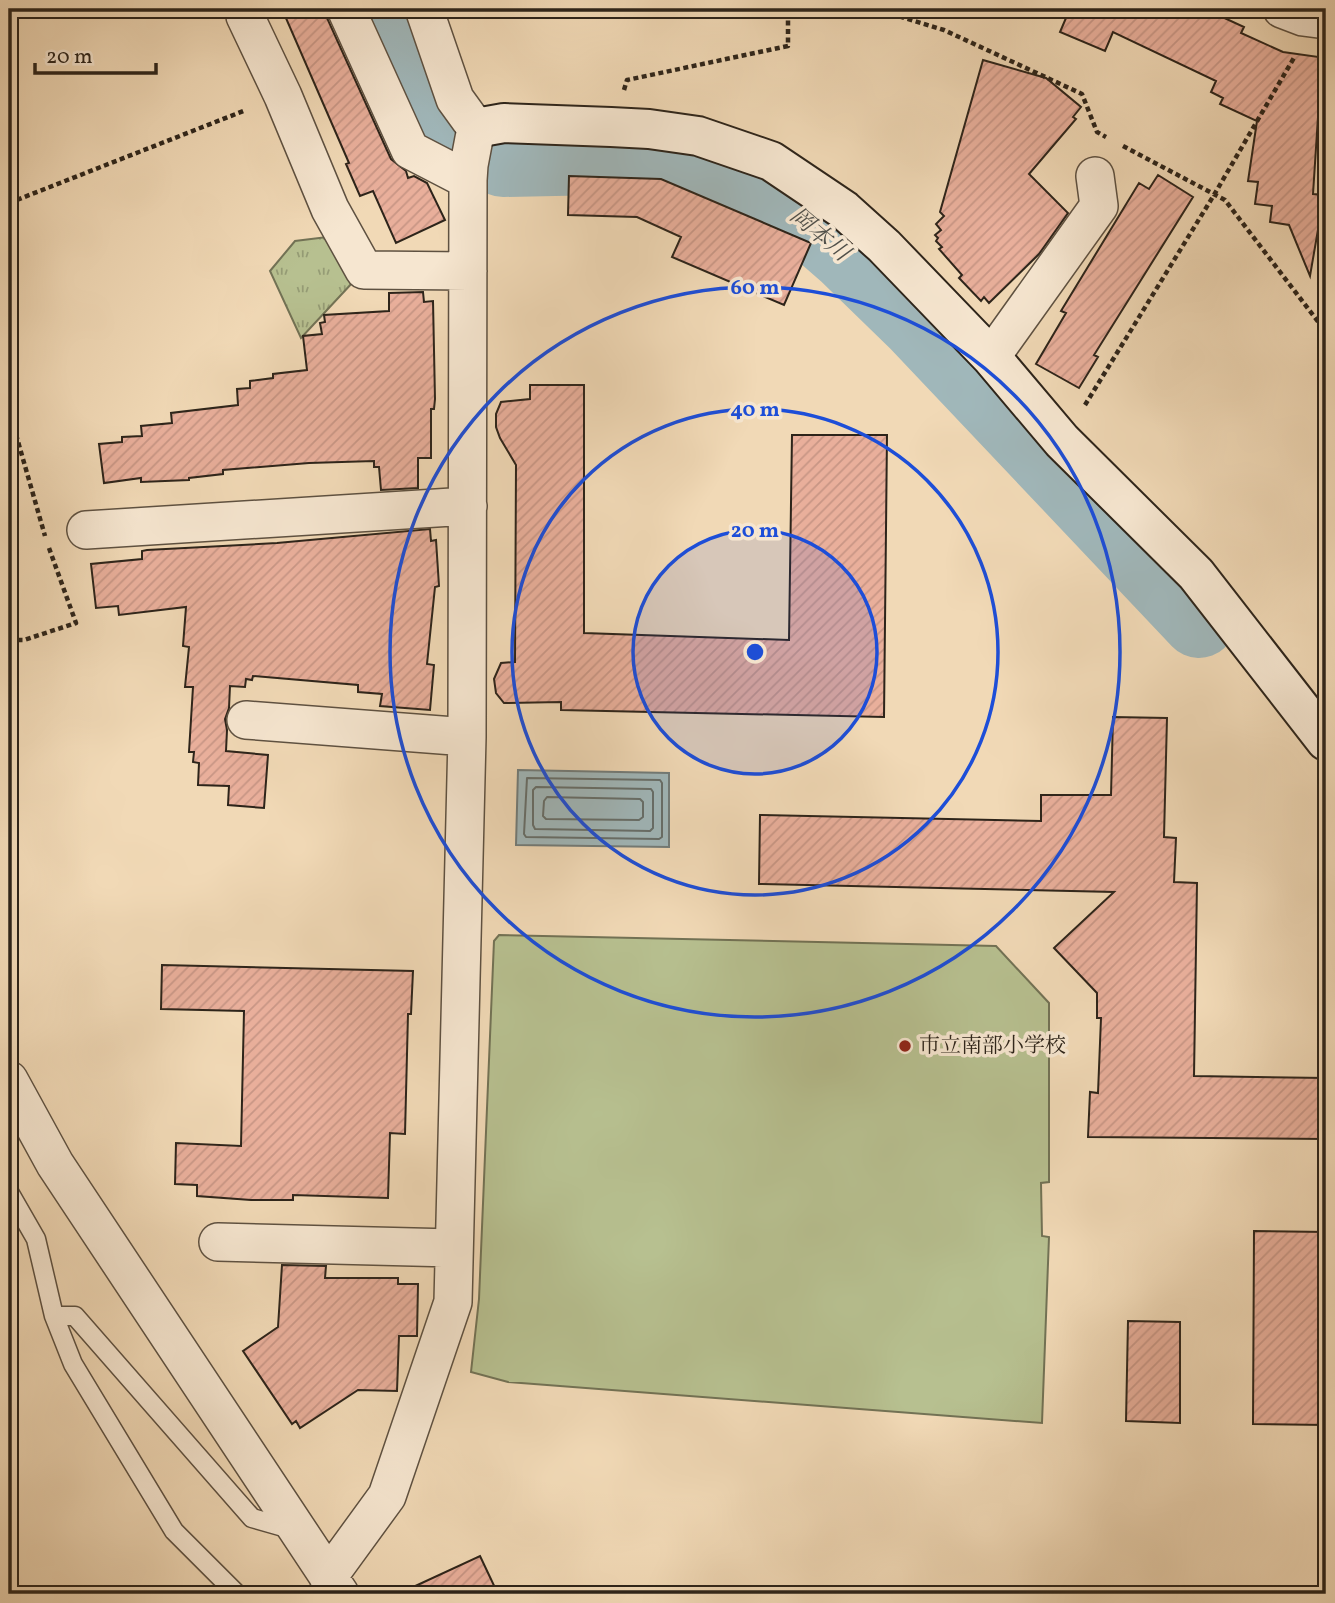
<svg xmlns="http://www.w3.org/2000/svg" width="1335" height="1603" viewBox="0 0 1335 1603" font-family="Vollkorn,'Noto Serif JP',serif">
	<style>
		.park { fill: url(#park-tufts); stroke: #727255; stroke-width: 2 }
		.pitch { fill: #b7c090; stroke: #727255; stroke-width: 2 }
		.water { fill: #a0b7ba; stroke: #727c7a; stroke-width: 2 }
		.lines { fill: none; stroke-linecap: round; stroke-linejoin: round }
		.shore { stroke: #666e6a; stroke-width: 2 }
		.river { stroke: #a0b7ba; stroke-width: 74 }
		.building { fill: url(#building-hatch); stroke: #2d241a; stroke-width: 2 }
		.lane-casing { stroke: #5e5141; stroke-width: 21 }
		.street-casing { stroke: #5e5141; stroke-width: 40 }
		.secondary-casing { stroke: #2d241a; stroke-width: 42 }
		.path { stroke: #2d241a; stroke-width: 4.5; stroke-dasharray: 5 3.5; stroke-linecap: butt }
		.lane { stroke: #f6e6d0; stroke-width: 18 }
		.street { stroke: #f6e6d0; stroke-width: 37 }
		.secondary { stroke: #f6e6d0; stroke-width: 38 }
		.ring { fill: none; stroke: #1d4ed8; stroke-width: 3.5 }
		.poi-dot { fill: #8f2418; stroke: #f6e6d0; stroke-width: 2.5 }
		.labels { text-anchor: middle; dominant-baseline: central; stroke-width: 7; stroke-linejoin: round; paint-order: stroke }
		.poi-label { font-size: 21px; fill: #2d241a; stroke: #f6e6d0; text-anchor: start }
		.water-label { font-size: 23px; font-style: italic; fill: #50504a; stroke: #f6e6d0 }
		.centre { fill: #1d4ed8; stroke: #f6e6d0; stroke-width: 3.5 }
		.ring-label { font-size: 21px; text-anchor: middle; font-weight: bold; fill: #1d4ed8; stroke: #f6e6d0; stroke-width: 7; stroke-linejoin: round; paint-order: stroke }
	</style>
	<defs>
		<pattern id="park-tufts" width="24" height="20" patternUnits="userSpaceOnUse" patternTransform="scale(1.75)"><rect width="24" height="20" fill="#b7c090"/><path d="M3 7l-1-3M5 7V3M7 7l1-3M15 17l-1-3M17 17v-4M19 17l1-3" fill="none" stroke="#959c75"/></pattern>
		<pattern id="building-hatch" width="6" height="6" patternUnits="userSpaceOnUse" patternTransform="scale(1.75)"><rect width="6" height="6" fill="#e9af9b"/><path d="M-1 1l2-2M0 6l6-6M5 7l2-2" fill="none" stroke="#c89685"/></pattern>
	</defs>
	<rect width="100%" height="100%" fill="#f1d9b6"/>
	<filter id="stains"><feTurbulence type="fractalNoise" baseFrequency=".00286" numOctaves="4"/><feColorMatrix values="0 0 0 0 .2 0 0 0 0 .09 0 0 0 0 .02 0 0 0 .5 -.17"/></filter>
	<radialGradient id="worn" r=".72"><stop offset=".6" stop-color="#630" stop-opacity="0"/><stop offset="1" stop-color="#630" stop-opacity=".3"/></radialGradient>
	<path class="park" d="M327,237L353,282L301,338L270,271L295,241Z"/>
	<path class="pitch" d="M499,935L996,946L1049,1003V1182L1041,1183L1042,1236L1049,1237L1042,1423L508,1382L471,1372L479,1299L494,941Z"/>
	<path class="water" d="M518,770L669,773V847L516,845Z"/>
	<g class="lines">
		<path class="shore" d="M527,778L660,780L662,783V837L659,839L526,837L524,834Z
			M536,787L651,789L653,792V828L650,831L535,829L533,825V790Z
			M547,797L640,799L643,802V817L639,820L546,819L543,816L544,801Z"/>
		<path class="river" d="M379,9L425,111L443,134L503,160L602,158L689,165L744,183L799,213L847,255L918,324L1199,621"/>
	</g>
	<path class="building" d="M282,9H325L327,18L391,159L406,171L408,178L414,176L427,183L445,220L396,243L373,191L360,196L346,164L349,163Z
		M1064,9H1205L1244,27L1241,33L1283,52L1326,58V118L1318,117L1313,194L1324,195L1310,276L1289,225L1270,222L1272,206L1255,204L1258,182L1248,181L1257,121L1220,104L1223,98L1211,92L1216,81L1113,32L1105,51L1060,32L1069,11Z
		M983,60L1046,78L1081,107L1073,117L1076,119L1029,174L1068,213L1039,254L989,303L984,297L981,301L959,278L962,275L939,249L942,247L936,241L938,238L935,235L941,230L936,224L944,216L940,212Z
		M1158,175L1193,197L1094,355L1098,357L1079,388L1036,364L1066,313L1061,311L1139,183L1149,189Z
		M569,176L661,179L811,243L784,305L672,257L681,237L637,217L568,215Z
		M423,292L424,302L433,301L435,399L434,409H431V458H418V488L381,490L379,467H374V461L309,463L223,470V474L189,478V480L141,482V478L104,483L99,444L122,442V437L142,436L141,426L172,423L171,413L238,405L237,389L250,388V381L273,378V374L307,370L303,336L322,334L320,323L325,322L324,315L389,311V293Z
		M530,385H584V633L789,640L792,435H887L884,717L561,710V702L504,703L496,693L494,679L501,663L515,662L516,465L500,438L496,427V414L501,402L530,399Z
		M430,529L431,541L436,540L439,586L435,587L427,664L434,665L430,710L380,706L382,694L358,692V685L253,676L252,680L246,679L245,687L230,686L229,708L225,719L227,730L226,751L268,755L264,808L228,805L229,786L198,785L199,763L193,762L194,752H189L193,687H185L189,647L183,646L186,607L119,615L118,606L96,608L91,564L142,559V551L147,550L277,543Z
		M1113,717L1167,718L1164,837L1176,838L1174,882L1197,883L1194,1076L1326,1078V1139L1088,1137L1090,1092L1098,1093L1101,1018H1097V993L1054,948L1114,892L759,884L760,815L1041,821V795H1111Z
		M162,965L413,971L411,1014H408L405,1134L390,1133L388,1198L293,1195V1200H251L197,1196V1185L175,1184L176,1143L241,1146L244,1011L161,1009Z
		M1254,1231L1326,1232V1425L1253,1424Z
		M282,1265L326,1266L325,1278H398V1284H418L417,1336H399L397,1391L358,1390L300,1428L296,1421L292,1424L243,1351L278,1327Z
		M1128,1321L1180,1322V1423L1126,1421Z
		M480,1556L498,1594H398Z"/>
	<g class="lines">
		<defs>
			<path id="lane" d="M9,1192L36,1239L54,1316L73,1364L174,1531L237,1594
				M54,1316H75L252,1518L294,1530"/>
			<path id="street" d="M346,9L410,150L468,180
				M1282,9L1303,17L1326,20
				M245,16L283,96L330,209L364,270L468,271
				M991,357L1099,206L1095,176
				M86,530L468,506
				M246,720L467,737
				M9,1080L55,1164L340,1594
				M218,1242L453,1248
				M328,1577L387,1496L453,1302L467,737L468,180L469,165L476,128L455,99L424,9"/>
			<path id="secondary" d="M476,128L504,123L611,127L649,129L698,136L771,161L844,210L884,246L991,357L1062,441L1196,574L1326,741"/>
		</defs>
		<use href="#lane" class="lane-casing"/>
		<use href="#street" class="street-casing"/>
		<use href="#secondary" class="secondary-casing"/>
		<path class="path" d="M875,9L944,30L1082,94L1097,132L1106,137
			M624,90L627,80L788,46V9
			M1123,146L1225,200L1326,332
			M9,203L246,110
			M1085,405L1214,195L1295,56
			M9,410L45,536
			M9,640H24L76,623L49,548"/>
		<use href="#lane" class="lane"/>
		<use href="#street" class="street"/>
		<use href="#secondary" class="secondary"/>
	</g>
	<circle cx="755" cy="652" r="122" fill="#1d4ed8" fill-opacity=".12"/>
	<g class="ring">
		<circle cx="755" cy="652" r="122"/>
		<circle cx="755" cy="652" r="243"/>
		<circle cx="755" cy="652" r="365"/>
	</g>
	<circle class="poi-dot" cx="905" cy="1046" r="7"/>
	<g class="labels">
		<g class="poi-label">
			<text x="919" y="1046">市立南部小学校</text>
		</g>
		<g class="water-label">
			<text transform="translate(819 235) rotate(40)">岡本川</text>
		</g>
	</g>
	<circle cx="755" cy="652" r="10" class="centre"/>
	<g class="ring-label">
		<text x="755" y="294">60 m</text>
		<text x="755" y="416">40 m</text>
		<text x="755" y="537">20 m</text>
	</g>
	<rect width="1335" height="1603" fill="none" stroke="#f1d9b6" stroke-width="35"/>
	<rect x="10" y="10" width="1314" height="1582" fill="none" stroke="#2d241a" stroke-width="3.5"/>
	<rect x="18" y="18" width="1300" height="1568" fill="none" stroke="#2d241a" stroke-width="2"/>
	<path d="M35 63v10h121v-10" fill="none" stroke="#2d241a" stroke-width="3.5"/>
	<text x="46" y="63" font-size="21" fill="#2d241a" stroke="#f6e6d0" stroke-width="5" paint-order="stroke">20 m</text>
	<rect width="100%" height="100%" filter="url(#stains)"/>
	<rect width="100%" height="100%" fill="url(#worn)"/>
</svg>
